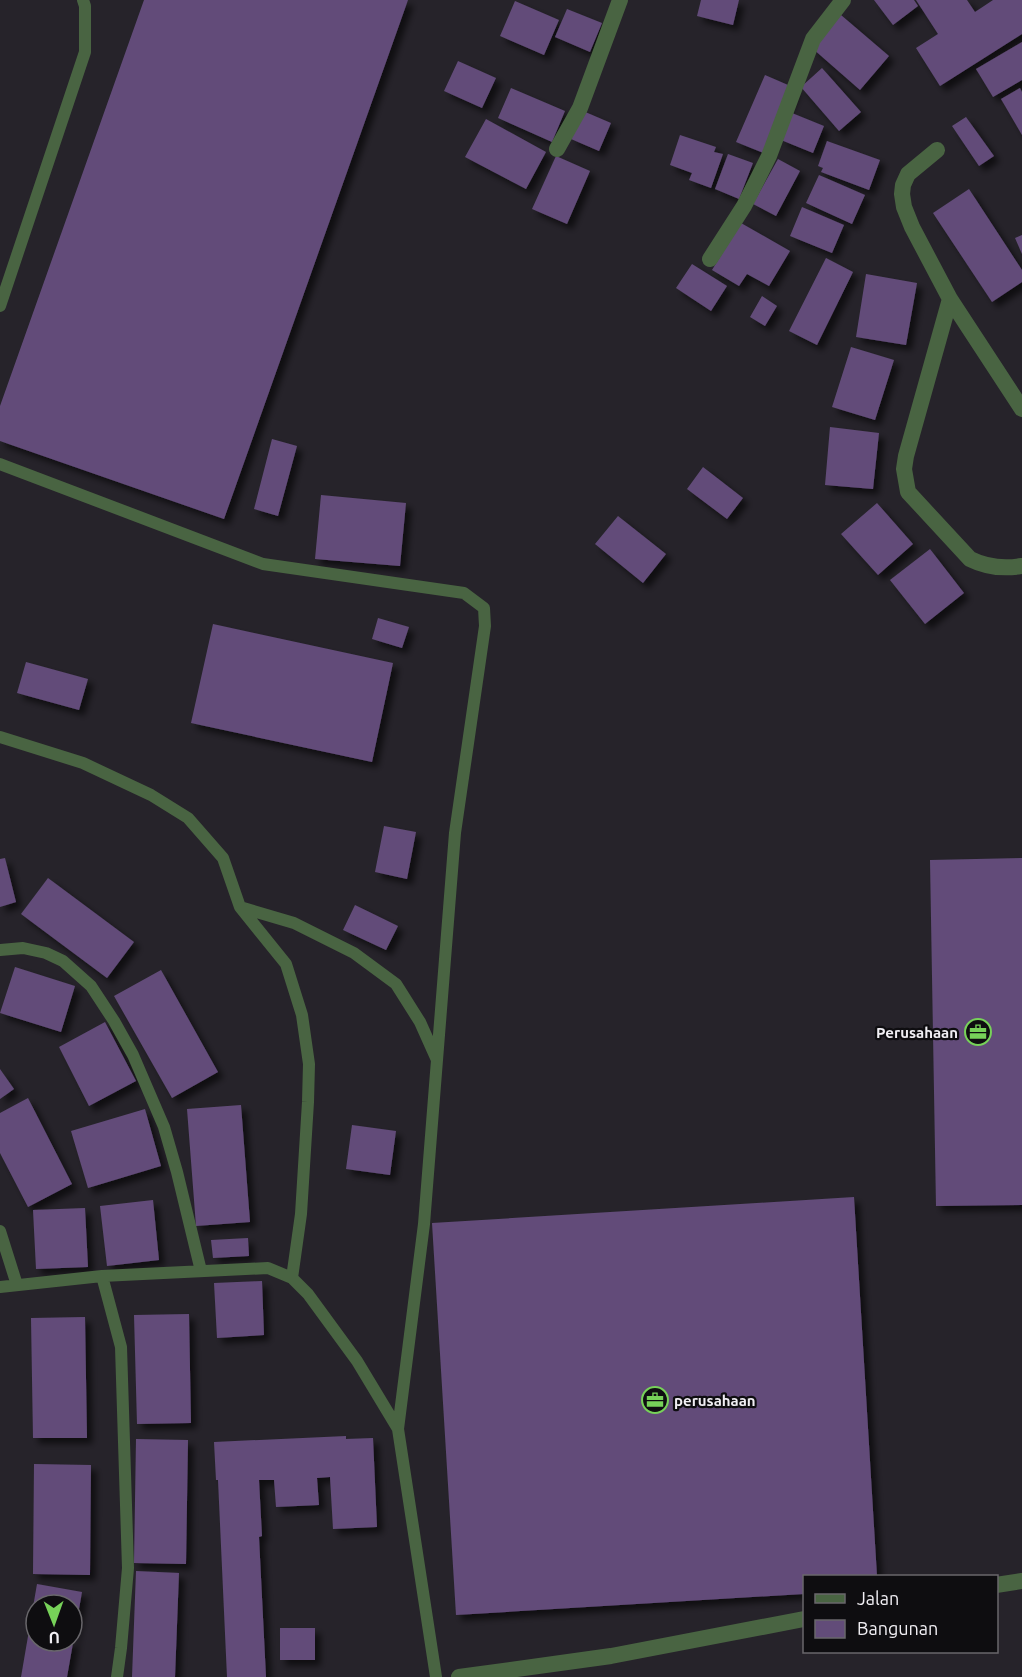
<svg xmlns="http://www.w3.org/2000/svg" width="1022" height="1677" viewBox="0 0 1022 1677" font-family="Ubuntu,sans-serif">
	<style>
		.building { fill: #624c79; fill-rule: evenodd; filter: url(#shadow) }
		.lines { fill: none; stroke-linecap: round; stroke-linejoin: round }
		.service { stroke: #496442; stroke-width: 12 }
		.minor { stroke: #496442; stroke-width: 16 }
		.tertiary { stroke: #496442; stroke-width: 16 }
		.labels { text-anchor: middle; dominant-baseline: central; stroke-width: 4.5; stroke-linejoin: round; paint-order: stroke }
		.poi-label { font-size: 15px; font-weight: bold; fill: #f1eff4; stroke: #0e0d10; text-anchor: end }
	</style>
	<defs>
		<filter id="shadow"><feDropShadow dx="5.5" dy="5.5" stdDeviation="3" flood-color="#0009"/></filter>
	</defs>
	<rect width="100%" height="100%" fill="#26232a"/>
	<path class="building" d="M144,0H408L224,519L0,441V406Z
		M701,0H739L733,25L697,16Z
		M874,0H914L918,6L893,25Z
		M916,0H967L975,12L993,0H1022V34L940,86L916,48L938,34Z
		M515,1L559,20L544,55L500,36Z
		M567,9L602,23L590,52L555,37Z
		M841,15L889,56L860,90L812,48Z
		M1022,42V80L993,97L976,69Z
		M458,61L496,78L482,108L444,91Z
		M822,68L861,112L839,131L801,87Z
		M765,75L795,88L766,154L736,142Z
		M511,88L565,111L552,142L498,118Z
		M1020,88L1022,92V135L1001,99Z
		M583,111L611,123L599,151L571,139Z
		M792,113L824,126L813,153L781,140Z
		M966,117L994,156L979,166L952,126Z
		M486,119L546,152L526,189L465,157Z
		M680,135L716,147L714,152L723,154L711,188L689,180L692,173L670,165Z
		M827,141L880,160L869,190L821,172L823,168L818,166Z
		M728,154L753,163L739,199L715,189Z
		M556,156L590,171L567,224L532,209Z
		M778,159L800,171L776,216L753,204Z
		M819,175L865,195L852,224L806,203Z
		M969,189L1022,270V282L992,302L933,213Z
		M802,207L844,225L832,253L790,236Z
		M741,223L790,251L769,286L747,274L739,286L712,270Z
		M1022,235V254L1015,238Z
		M826,258L853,272L817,345L789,331Z
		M692,264L727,286L711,311L676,288Z
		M866,274L917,283L906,345L856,337Z
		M762,296L777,306L765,326L750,317Z
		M851,347L894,360L875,420L832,407Z
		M830,427L879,433L873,489L825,485Z
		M272,439L297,446L278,516L254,509Z
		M703,467L743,498L727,519L687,489Z
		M321,495L406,503L400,566L315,559Z
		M877,503L913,544L878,575L841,534Z
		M618,516L666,554L643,583L595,544Z
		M930,549L964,593L925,624L890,580Z
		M378,618L409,627L402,648L372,639Z
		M213,624L393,663L372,762L191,723Z
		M26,662L88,679L79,710L17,693Z
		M384,826L416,832L407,879L375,872Z
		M5,858L16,902L0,907V859Z
		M1022,858V1205L936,1206L930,860Z
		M48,878L134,942L107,978L21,914Z
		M355,905L398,926L386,950L343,930Z
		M15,967L75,986L61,1032L0,1013Z
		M161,970L218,1072L172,1098L114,996Z
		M105,1022L136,1081L89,1106L59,1047Z
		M0,1069L14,1089L0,1099Z
		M28,1098L72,1184L28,1207L0,1153V1113Z
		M241,1105L250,1222L196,1226L187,1109Z
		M145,1109L161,1166L88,1188L71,1131Z
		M352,1125L396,1131L390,1175L346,1169Z
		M854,1197L877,1576H804V1594L456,1615L432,1223Z
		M153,1200L159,1260L107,1266L100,1206Z
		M85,1208L88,1267L36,1269L33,1210Z
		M248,1238L249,1256L213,1258L211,1240Z
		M262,1281L264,1335L217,1338L214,1283Z
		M189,1314L191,1423L137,1424L134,1315Z
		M85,1317L87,1438H33L31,1318Z
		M346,1436V1439L373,1438L377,1527L333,1529L330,1477L317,1478L319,1505L276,1507L274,1480H259L262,1536L259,1537L266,1677H227L218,1480H216L214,1442Z
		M136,1439L188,1440L186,1564L134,1563Z
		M34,1464L91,1465L90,1575L33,1574Z
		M136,1571L179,1573L175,1677H132Z
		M37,1584L82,1592L67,1677H21ZM36,1605H72V1641H36Z
		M280,1628H315V1660H280Z"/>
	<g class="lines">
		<path class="service" d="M0,306L85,52V6L83,0
			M0,464L263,564L464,593L484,608L485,626L455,833L424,1224L398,1429L436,1677
			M0,737L83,763L151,795L188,818L223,858L240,907L294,923L354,953L396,984L420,1022L437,1060
			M240,907L286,964L302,1015L309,1064L308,1102L301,1214L292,1278
			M0,950L23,948L46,953L63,961L91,986L114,1021L133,1055L164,1127L177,1172L201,1271
			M0,1231L17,1285
			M102,1276L121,1347L128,1568L121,1648L117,1677
			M0,1287L102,1276L268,1268L292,1278L308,1294L357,1361L398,1429"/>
		<path class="minor" d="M557,149L580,108L620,0
			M937,150L908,174L903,185L902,194L904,207L912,227L950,299L906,456L904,469L908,492L970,559C986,567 1004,569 1022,566
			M710,259L744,206L769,156L813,39L843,0
			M950,299L1022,409"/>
		<path class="tertiary" d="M996,1585L1022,1581
			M459,1677L611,1656L804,1619"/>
	</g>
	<defs>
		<symbol id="office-ring" viewBox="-11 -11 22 22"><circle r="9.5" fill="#0e0d10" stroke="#77d259" stroke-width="1.5"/><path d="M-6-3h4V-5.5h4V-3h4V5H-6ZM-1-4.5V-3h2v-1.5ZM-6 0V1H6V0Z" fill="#77d259"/></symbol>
	</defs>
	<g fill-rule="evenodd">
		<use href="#office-ring" x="963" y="1017" width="30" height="30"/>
		<use href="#office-ring" x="640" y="1385" width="30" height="30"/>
	</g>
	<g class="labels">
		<g class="poi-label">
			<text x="958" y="1032">Perusahaan</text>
			<text x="674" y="1400" text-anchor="start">perusahaan</text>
		</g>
	</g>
	<rect x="803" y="1575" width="195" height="78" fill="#0e0d10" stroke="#69676b" stroke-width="1.5"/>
	<rect x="815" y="1594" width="30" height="9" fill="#496442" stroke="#69676b" stroke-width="1.5"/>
	<text x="857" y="1605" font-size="18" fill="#f1eff4">Jalan</text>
	<rect x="815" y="1620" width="30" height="18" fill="#624c79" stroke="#69676b" stroke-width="1.5"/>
	<text x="857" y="1635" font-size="18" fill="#f1eff4">Bangunan</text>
	<g transform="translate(54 1623) rotate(179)"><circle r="28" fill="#0e0d10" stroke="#69676b" stroke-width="1.5"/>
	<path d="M0-4.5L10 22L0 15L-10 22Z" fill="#77d259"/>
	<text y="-9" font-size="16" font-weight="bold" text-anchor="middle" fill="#f1eff4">U</text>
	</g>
</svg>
